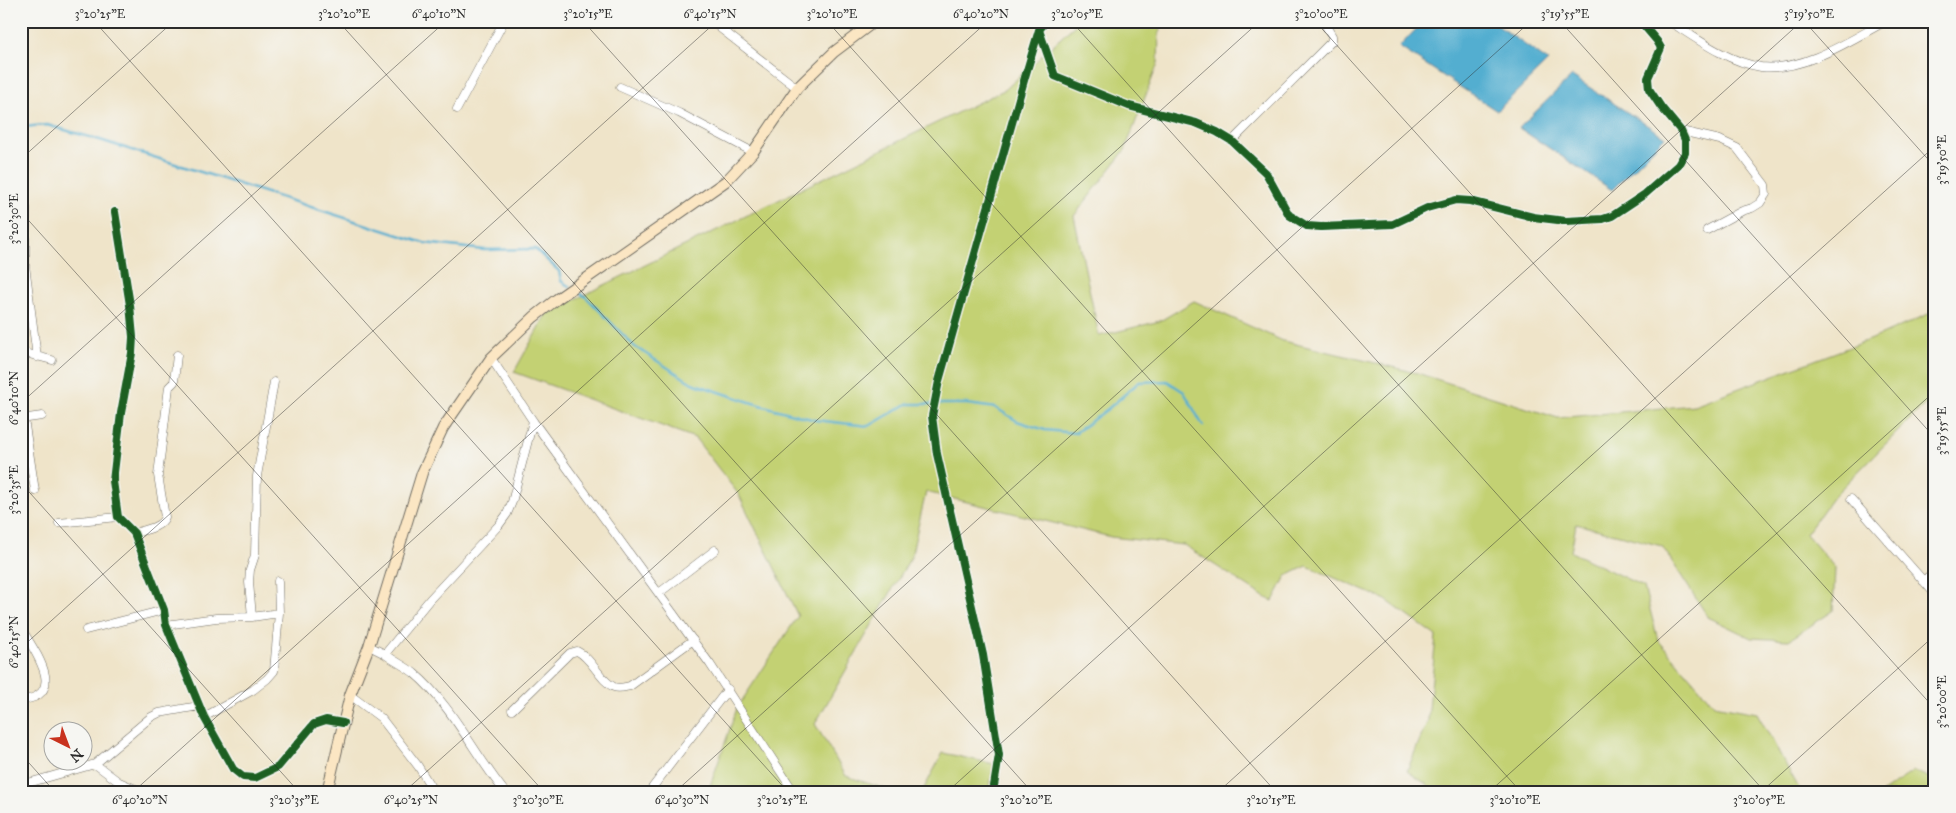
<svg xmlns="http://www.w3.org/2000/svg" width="1956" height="813" viewBox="0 0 1956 813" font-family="'IM FELL Great Primer',serif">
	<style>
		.green { fill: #c3d173; stroke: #777e4f }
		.water { fill: #52aed0; stroke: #3e6c7e }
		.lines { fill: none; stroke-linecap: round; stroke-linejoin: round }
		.stream { stroke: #52aed0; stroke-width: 2.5 }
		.street-casing { stroke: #706c62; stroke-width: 9 }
		.secondary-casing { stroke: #706c62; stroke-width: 12 }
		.street { stroke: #fff; stroke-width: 8 }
		.secondary { stroke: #fbe6c3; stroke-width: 10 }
		.cycleway-casing { stroke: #f6f6f2; stroke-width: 11 }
		.cycleway { stroke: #1b5e20; stroke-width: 8 }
		.ticks { fill: none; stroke: #2b2b2b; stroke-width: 1; stroke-opacity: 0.45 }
		.neatline { fill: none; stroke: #2b2b2b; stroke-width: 2 }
		.ticks-label { font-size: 12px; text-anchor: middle; fill: #2b2b2b }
	</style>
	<rect width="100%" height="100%" fill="#f6f6f2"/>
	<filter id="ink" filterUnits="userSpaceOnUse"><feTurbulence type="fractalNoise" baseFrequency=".02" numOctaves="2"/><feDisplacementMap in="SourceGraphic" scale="10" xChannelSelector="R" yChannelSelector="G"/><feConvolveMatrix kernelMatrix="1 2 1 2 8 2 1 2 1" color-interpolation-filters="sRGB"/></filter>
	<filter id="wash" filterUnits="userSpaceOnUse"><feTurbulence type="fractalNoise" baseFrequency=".0096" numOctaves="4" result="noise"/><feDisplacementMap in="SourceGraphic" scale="20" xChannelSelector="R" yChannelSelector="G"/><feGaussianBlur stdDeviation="1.12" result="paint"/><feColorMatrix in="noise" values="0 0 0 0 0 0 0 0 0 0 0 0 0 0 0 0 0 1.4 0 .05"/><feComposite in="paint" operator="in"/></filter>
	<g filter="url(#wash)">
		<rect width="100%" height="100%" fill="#efe4c9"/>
		<path class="green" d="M1079,21H1164L1159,32L1158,63L1125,150L1074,216L1099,336L1160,321L1194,301L1283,341L1417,373L1558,418L1694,405L1882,335L1935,311V394L1833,497L1806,534L1835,568L1833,611L1789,640L1751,638L1708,617L1662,546L1576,524L1571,552L1644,587L1658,640L1714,705L1757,713L1801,792H1438L1407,771L1428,720L1436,636L1386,600L1307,566L1286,576L1273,601L1264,597L1184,545L1111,537L926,492L911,557L815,724L846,776L894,792H708L737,708L798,616L739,495L695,438L514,372L547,313L1006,89Z
			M943,753L994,764L989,792H922Z
			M1914,771L1935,780V792H1882Z"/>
		<path class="water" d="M1424,21H1491L1548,61L1497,111L1399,47Z
			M1572,76L1665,137L1612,190L1519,128Z"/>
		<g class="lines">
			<path class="stream" d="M21,127L47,125L100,140L424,243L484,250L535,249L559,271L561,281L570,287
				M575,290L586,297L635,347L692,383L753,403L815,420L869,426L907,404H967L996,408L1017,421L1045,430L1075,433L1109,408L1139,382L1167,381L1184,392L1203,426"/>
		</g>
	</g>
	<g filter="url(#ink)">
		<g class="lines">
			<defs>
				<path id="street" d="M711,21L797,88
					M1669,21C1697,39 1728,62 1761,67C1803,72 1851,40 1886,21
					M1039,30L1055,76L1129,106L1196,123L1217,132L1232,141L1266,173L1289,215L1307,226L1321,227L1393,224L1427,208L1456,200L1470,201L1533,217L1566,221L1603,219L1612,216L1645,194L1678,165L1685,153V140L1681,131L1661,107L1649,89L1648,78L1661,48L1657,41L1640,21
					M724,31L731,21
					M620,87L679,113L753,152
					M457,109L504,21
					M1681,131L1720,140L1737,148L1765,185L1766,194L1760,203L1752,208L1742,211L1707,230
					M1232,141L1332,41V36L1323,21
					M26,208L25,265L37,357
					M115,212L130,305L133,337L132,353L121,413L113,481L118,517L134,533L164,610L166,625L204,717L233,769L243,777L255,778L278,767L314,724L326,720L343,723
					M21,352L52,360
					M491,358L533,421L710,664L794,792
					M21,419L42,416
					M24,419L35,491
					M1851,499L1935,594
					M59,523L118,517
					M134,533C144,530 161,528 165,517L158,475L169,387L174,382L177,355
					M1923,581L1935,571
					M659,593L715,550
					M252,617L249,582L250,570L255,555L257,476L274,382
					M166,625L216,618L252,617L279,613
					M21,628C34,650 69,696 21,700
					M86,630L164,610
					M369,646L385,654L430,599L499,525L507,514L512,502L533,421
					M385,654C394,661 405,666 414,673C452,705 474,754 505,792
					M350,695L381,718L418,766L434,792
					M512,710L570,653L577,651C592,658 600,681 614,687C619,689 625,687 630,686L693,640
					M204,717L253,690L267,679L274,671L279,613L278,581
					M95,764L119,782L142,792
					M21,785L95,764L151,717L159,713L199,706
					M649,792L728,689
					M993,792L999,755L983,655L937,454L932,416L939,381L1025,77L1039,30L1046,21"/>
				<path id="secondary" d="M327,792L350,695L369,646L422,473L443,428L491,358L534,317L557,299L726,181L753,152L797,88L834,52L875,21"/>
			</defs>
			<use href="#street" class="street-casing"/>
			<use href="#secondary" class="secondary-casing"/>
			<use href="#street" class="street"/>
			<use href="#secondary" class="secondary"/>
			<defs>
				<path id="cycleway" d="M1039,30L1055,76L1129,106L1196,123L1217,132L1232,141L1266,173L1289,215L1307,226L1321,227L1393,224L1427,208L1456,200L1470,201L1533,217L1566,221L1603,219L1612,216L1645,194L1678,165L1685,153V140L1681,131L1661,107L1649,89L1648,78L1661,48L1657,41L1640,21
					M115,212L130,305L133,337L132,353L121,413L113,481L118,517L134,533L164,610L166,625L204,717L233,769L243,777L255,778L278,767L314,724L326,720L343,723
					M993,792L999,755L983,655L937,454L932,416L939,381L1025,77L1039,30L1046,21"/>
			</defs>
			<use href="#cycleway" class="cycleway-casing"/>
			<use href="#cycleway" class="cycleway"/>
		</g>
	</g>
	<path class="ticks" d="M94,21L788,792M338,21L1032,792M583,21L1276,792M827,21L1521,792M1071,21L1765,792M1315,21L1935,709M1560,21L1935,438M1804,21L1935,167M21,159L174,21M21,212L544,792M21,403L446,21M21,483L299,792M21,648L717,21M21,754L55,792M133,792L988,21M404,792L1260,21M675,792L1531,21M947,792L1802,21M1218,792L1935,146M1489,792L1935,391M1761,792L1935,635"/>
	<rect width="1956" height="813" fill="none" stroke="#f6f6f2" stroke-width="55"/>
	<g transform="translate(68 746) rotate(138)"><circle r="24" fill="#f6f6f2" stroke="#a5a5a2"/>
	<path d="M0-4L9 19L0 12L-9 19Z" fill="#c8321e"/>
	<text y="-8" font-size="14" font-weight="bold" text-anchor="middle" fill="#2b2b2b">N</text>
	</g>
	<rect x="28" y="28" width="1900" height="758" class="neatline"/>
	<g class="ticks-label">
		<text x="100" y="18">3°20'25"E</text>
		<text x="344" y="18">3°20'20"E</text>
		<text x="439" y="18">6°40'10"N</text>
		<text x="588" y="18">3°20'15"E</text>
		<text x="710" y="18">6°40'15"N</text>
		<text x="832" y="18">3°20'10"E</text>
		<text x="981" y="18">6°40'20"N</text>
		<text x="1077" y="18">3°20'05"E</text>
		<text x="1321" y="18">3°20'00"E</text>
		<text x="1565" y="18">3°19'55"E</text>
		<text x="1809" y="18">3°19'50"E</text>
		<text transform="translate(1942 160) rotate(-90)" y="4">3°19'50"E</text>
		<text transform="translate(14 219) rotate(-90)" y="4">3°20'30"E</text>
		<text transform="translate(14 398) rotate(-90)" y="4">6°40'10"N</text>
		<text transform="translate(1942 431) rotate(-90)" y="4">3°19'55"E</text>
		<text transform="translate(14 490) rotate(-90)" y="4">3°20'35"E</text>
		<text transform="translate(14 642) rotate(-90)" y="4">6°40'15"N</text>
		<text transform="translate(1942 702) rotate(-90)" y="4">3°20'00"E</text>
		<text x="140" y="804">6°40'20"N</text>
		<text x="294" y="804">3°20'35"E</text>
		<text x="411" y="804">6°40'25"N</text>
		<text x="538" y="804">3°20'30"E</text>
		<text x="682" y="804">6°40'30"N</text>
		<text x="782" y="804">3°20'25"E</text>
		<text x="1026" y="804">3°20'20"E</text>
		<text x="1271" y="804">3°20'15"E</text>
		<text x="1515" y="804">3°20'10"E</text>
		<text x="1759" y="804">3°20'05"E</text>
	</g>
</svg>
